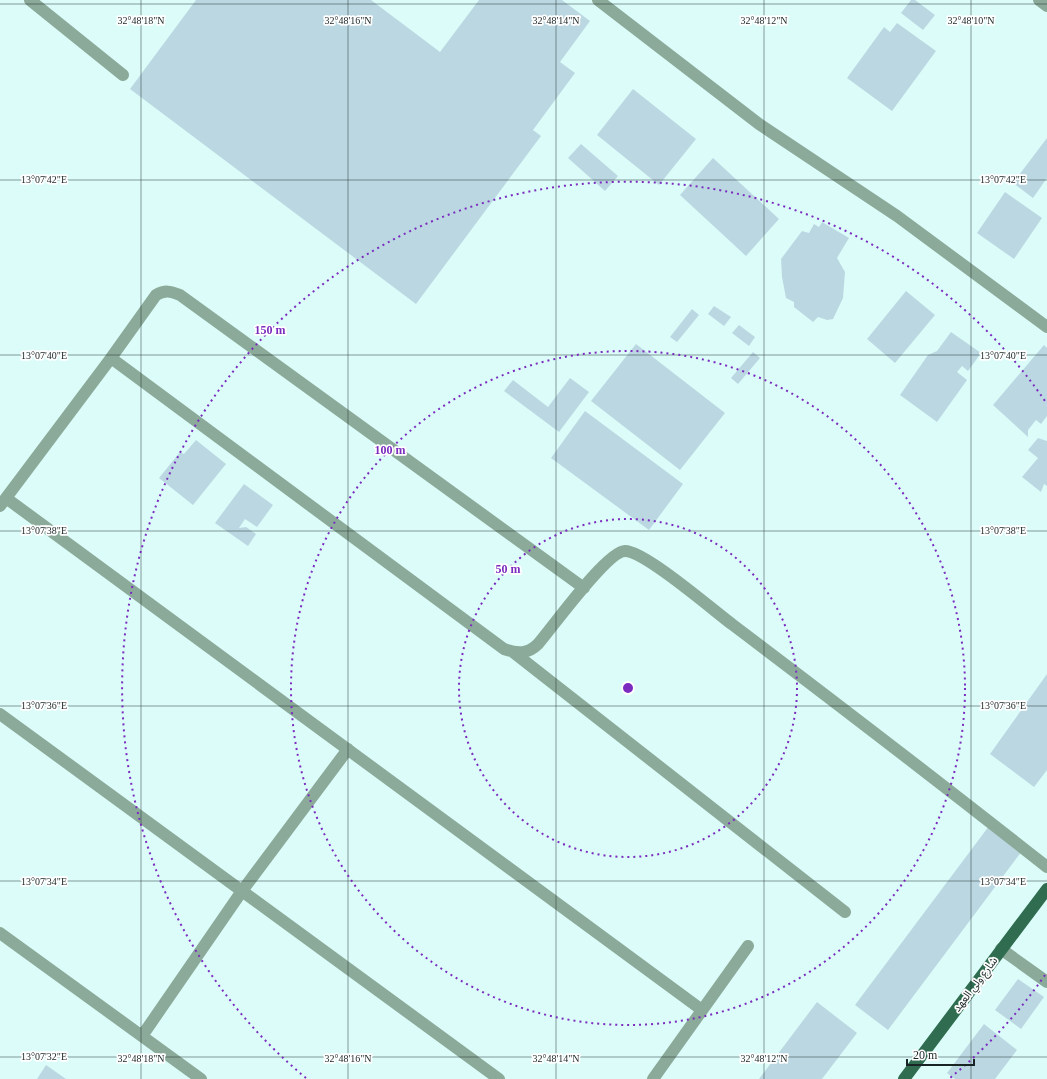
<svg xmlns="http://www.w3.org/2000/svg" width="1047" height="1079" viewBox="0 0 1047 1079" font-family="'Times New Roman','Noto Sans Arabic',serif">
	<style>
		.building { fill: #bbd8e2 }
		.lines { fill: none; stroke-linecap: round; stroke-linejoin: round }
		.minor { stroke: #8caa9a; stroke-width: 12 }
		.major { stroke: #2f6c50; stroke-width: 12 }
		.ticks { fill: none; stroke: #192524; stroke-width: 1; stroke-opacity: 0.45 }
		.ring { fill: none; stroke: #7b2cbf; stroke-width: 2; stroke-dasharray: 2 4 }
		.labels { text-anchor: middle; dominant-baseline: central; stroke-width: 3.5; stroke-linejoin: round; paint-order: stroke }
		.street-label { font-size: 11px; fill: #192524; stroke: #fff }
		.ticks-label { font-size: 10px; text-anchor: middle; fill: #192524; stroke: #fff; stroke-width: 3.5; stroke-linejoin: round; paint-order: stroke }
		.centre { fill: #7b2cbf; stroke: #fff; stroke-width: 2 }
		.ring-label { font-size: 12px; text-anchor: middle; font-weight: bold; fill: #7b2cbf; stroke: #fff; stroke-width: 3.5; stroke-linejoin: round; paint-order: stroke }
	</style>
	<rect width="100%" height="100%" fill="#dbfcf9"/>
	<path class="building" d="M196,0H371L440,52L479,0H562L590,21L560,62L575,73L533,130L541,136L416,304L130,89Z
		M911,0H915L935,15L923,30L901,13Z
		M897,23L936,51L892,111L847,78L884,27L890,32Z
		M633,89L696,139L659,185L597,135Z
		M1047,138V178L1033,198L1013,183Z
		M581,144L618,176L605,191L568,158Z
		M713,158L779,219L746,256L680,195Z
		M1005,192L1042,218L1014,259L977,233Z
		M822,222L849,238L837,258L845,272L843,298L833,319L827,320L818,317L813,322L794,307V302L786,298L782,277L781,259L802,231L809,233L814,224L819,227Z
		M906,291L935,315L895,363L867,339Z
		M714,306L731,317L724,326L708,314Z
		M692,309L699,315L677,342L670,337Z
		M739,325L755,337L749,346L732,333Z
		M951,332L981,353L968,371L962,366L957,372L967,380L937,422L900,395L928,355L937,351Z
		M636,344L725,413L680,470L591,401Z
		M1044,345L1047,348V416L1041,424L1036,420L1028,430V437L993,405Z
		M753,352L760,358L738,384L731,378Z
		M570,378L589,392L559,432L504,391L513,380L548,407Z
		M585,411L683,484L649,530L551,458Z
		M1038,438L1047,441V486L1044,484L1041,492L1022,477L1038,458L1028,450Z
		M196,440L226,464L193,505L159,478L180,452L184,454Z
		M244,484L273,505L257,527L245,519L239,528L246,527L256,534L248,546L215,523Z
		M1047,674V770L1034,787L990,754Z
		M989,826L1022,851L888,1030L855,1005Z
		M1018,979L1044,997L1021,1029L995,1010Z
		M817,1002L857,1033L822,1079H759Z
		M984,1024L1017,1050L995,1079H955L947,1073Z
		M46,1065L66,1079H37Z"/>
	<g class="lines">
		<path class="minor" d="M30,0L123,75
			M598,0L759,124L897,216L1047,327
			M1039,0L1047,6
			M111,358L504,649C518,654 528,654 538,644C552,628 607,551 625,551C645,551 714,611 733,625C839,705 943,785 1047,867
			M6,498L702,1010
			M0,506L111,358L156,295C165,290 170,291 180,295L584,588
			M513,652L845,912
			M0,714L499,1079
			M0,933L201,1079
			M1001,949L1047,982
			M142,1036L242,891L348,749
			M653,1079L748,946"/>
		<path class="major" d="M904,1079L1047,889"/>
	</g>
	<path class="ticks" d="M141,0V1079M348,0V1079M556,0V1079M764,0V1079M971,0V1079M0,4H1047M0,180H1047M0,355H1047M0,531H1047M0,706H1047M0,881H1047M0,1057H1047"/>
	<g class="ring">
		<circle cx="628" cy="688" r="169"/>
		<circle cx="628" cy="688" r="337"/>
		<path d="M1045 975A506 506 0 0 1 950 1078M306 1078A506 506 0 1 1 1045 401"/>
	</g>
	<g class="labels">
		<g class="street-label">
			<text transform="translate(975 984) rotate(-53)">شارع ولي العهد</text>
		</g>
	</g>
	<g class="ticks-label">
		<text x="141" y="24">32°48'18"N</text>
		<text x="348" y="24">32°48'16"N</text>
		<text x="556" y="24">32°48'14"N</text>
		<text x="764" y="24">32°48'12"N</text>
		<text x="971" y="24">32°48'10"N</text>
		<text x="1003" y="183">13°07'42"E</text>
		<text x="44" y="183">13°07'42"E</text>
		<text x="1003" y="359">13°07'40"E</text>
		<text x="44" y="359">13°07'40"E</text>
		<text x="1003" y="534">13°07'38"E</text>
		<text x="44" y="534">13°07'38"E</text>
		<text x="1003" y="709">13°07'36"E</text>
		<text x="44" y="709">13°07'36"E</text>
		<text x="1003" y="885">13°07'34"E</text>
		<text x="44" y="885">13°07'34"E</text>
		<text x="44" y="1060">13°07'32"E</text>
		<text x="141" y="1062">32°48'18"N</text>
		<text x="348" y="1062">32°48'16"N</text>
		<text x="556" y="1062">32°48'14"N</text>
		<text x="764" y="1062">32°48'12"N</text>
	</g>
	<circle cx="628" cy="688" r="6" class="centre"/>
	<g class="ring-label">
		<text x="270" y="334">150 m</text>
		<text x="390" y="454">100 m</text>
		<text x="508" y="573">50 m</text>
	</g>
	<path d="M907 1059v6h67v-6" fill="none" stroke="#192524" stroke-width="2"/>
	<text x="913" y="1059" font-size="12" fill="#192524" stroke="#ffffff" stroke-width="3" paint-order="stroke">20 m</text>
</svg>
